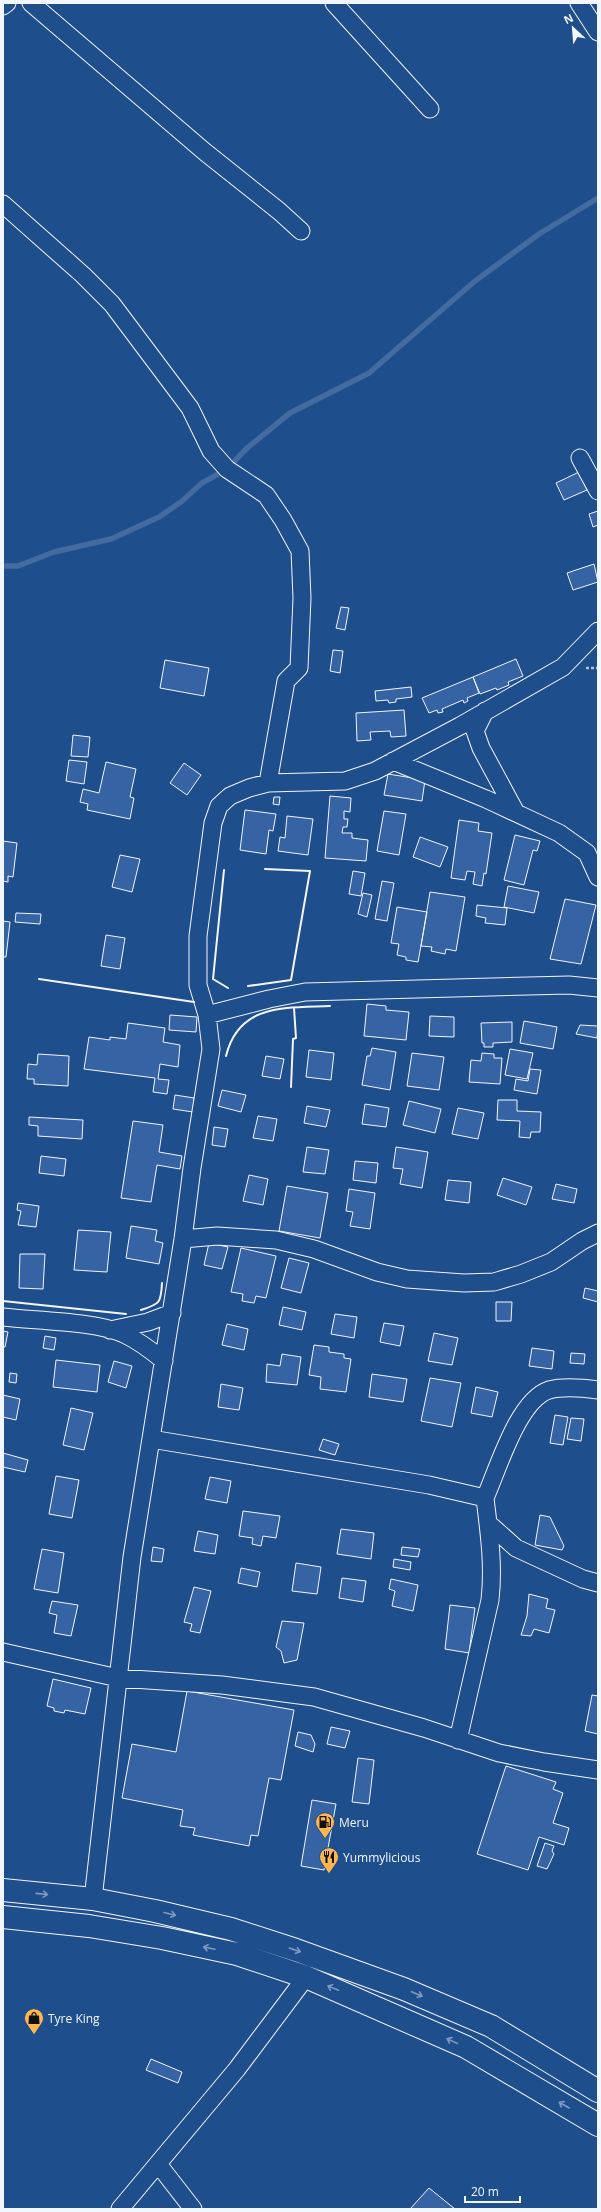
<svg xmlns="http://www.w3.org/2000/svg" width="601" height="2212" viewBox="0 0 601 2212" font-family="'Open Sans',sans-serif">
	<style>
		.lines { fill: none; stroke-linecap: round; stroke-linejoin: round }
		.stream { stroke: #446ba0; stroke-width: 5.5 }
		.building { fill: #3563a3; stroke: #f2f6ff }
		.street-casing { stroke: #f2f6ff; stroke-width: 19 }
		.highway-casing { stroke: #f2f6ff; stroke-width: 24 }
		.path { stroke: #b3c4dc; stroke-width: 2.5; stroke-dasharray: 3 2; stroke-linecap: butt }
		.street { stroke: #1f4e8c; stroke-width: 17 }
		.highway { stroke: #1f4e8c; stroke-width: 22 }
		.wall { stroke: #f2f6ff; stroke-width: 2 }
		.oneway { stroke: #7e9ac0 }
		.labels { text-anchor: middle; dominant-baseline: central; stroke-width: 3; stroke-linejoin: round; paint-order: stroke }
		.poi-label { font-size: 12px; fill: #f2f6ff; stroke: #1f4e8c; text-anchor: start }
	</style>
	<rect width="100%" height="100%" fill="#1f4e8c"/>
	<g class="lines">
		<path class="stream" d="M3,566H18L54,552L111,539L159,517L181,502L202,483L227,469L246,449L290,413L369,373L475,281L539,234L598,198"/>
	</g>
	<path class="building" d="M579,472L587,490L564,500L556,483Z
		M598,511V525L593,527L589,514Z
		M594,564L598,582L573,590L567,573Z
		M341,607L349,608L345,630L336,628Z
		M333,650L343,651L340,673L330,671Z
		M516,659L523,676L508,682L509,685L497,690L496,688L480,694L473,677Z
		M165,660L209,668L204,696L160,688Z
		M473,677L479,693L467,698L468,701L464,703L463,700L442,709L443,712L438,713L437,710L429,713L422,698Z
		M411,687L412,697L396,699V702L389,703L388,700L376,701L375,691Z
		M404,710L406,736L391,737L390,731L370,732L371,740L357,741L356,713Z
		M73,735L90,737L88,757L71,756Z
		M69,760L87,762L84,784L66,781Z
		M106,762L136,769L130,797L134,798L130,819L87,810L88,804L80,802L83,789L99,793Z
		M184,763L201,775L187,795L170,783Z
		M388,774L425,780L422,801L384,795Z
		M330,796L351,798L350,812L344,811V819H348L347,827H343L342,833H352V838L368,840L366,861L325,858Z
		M274,797H280L279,805L273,804Z
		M245,810L276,814L273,831L269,830L266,854L240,850Z
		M384,811L406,814L399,855L377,851Z
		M287,816L313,819L308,855L278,851L280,837L285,838Z
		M459,820L479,823L478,831L492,833L486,874L484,873L482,886L473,884L475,872L467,871L465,880L451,878Z
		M515,835L540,841L537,851L533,850L524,885L504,880Z
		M420,837L448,847L440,867L413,857Z
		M3,841L17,843L13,877L8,876V882L3,881Z
		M120,855L140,859L132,892L112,887Z
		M353,871L365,873L361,896L349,894Z
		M382,881L394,883L387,921L375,919Z
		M508,886L539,892L534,913L504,907Z
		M430,892L465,897L456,951L446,949L445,954L431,951L432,947L421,946Z
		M363,893L372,895L367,917L358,914Z
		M565,899L596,905L581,964L550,959Z
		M477,905L507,908L505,925L485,923L486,918L476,916Z
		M397,907L427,912L418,962L406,960V957L397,955L399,944L391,943Z
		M16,913L41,914L40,924L15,922Z
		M3,921L10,922L6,957H3Z
		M106,935L125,938L120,969L101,966Z
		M367,1004L386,1006V1010L409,1012L406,1040L364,1036Z
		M170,1015L197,1017L196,1032L169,1030Z
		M430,1016L454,1017V1037L429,1036Z
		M524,1021L557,1027L553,1049L520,1043Z
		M512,1022V1042L493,1043V1047H484V1043H482L481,1023Z
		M128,1023L165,1028L163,1042L180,1045L178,1067L160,1064L158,1079L169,1080L167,1094L153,1092L155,1078L84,1069L89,1037L110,1040V1037L126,1039Z
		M580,1025L598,1026L597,1038L576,1034Z
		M372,1048L396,1052L390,1090L362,1085L367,1056H370Z
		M510,1049L533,1053L527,1079L505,1075Z
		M309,1050L334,1053L331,1080L306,1077Z
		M412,1053L444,1057L439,1090L407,1086Z
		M482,1053L494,1054V1058H502L500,1084L469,1082L471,1060L481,1061Z
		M38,1054L69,1056L68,1086L34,1084V1079H27L28,1064L37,1065Z
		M266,1056L284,1059L280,1079L262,1076Z
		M530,1069L541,1070L537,1094L514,1090L516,1079L528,1081Z
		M222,1090L246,1095L241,1112L218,1106Z
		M175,1095L194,1098L193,1112L173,1109Z
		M498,1100H517V1111L541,1112L540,1132H531L530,1138L519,1137L520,1121L497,1120Z
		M409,1101L441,1109L435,1133L403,1125Z
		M365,1104L389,1108L386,1127L362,1124Z
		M307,1106L330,1110L326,1127L304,1123Z
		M458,1108L484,1113L478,1139L452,1134Z
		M258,1116L277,1119L273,1141L253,1138Z
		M29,1117L83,1120L82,1139L38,1136V1126L29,1125Z
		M133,1121L163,1125L159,1152L182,1156L180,1169L157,1165L151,1202L121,1198Z
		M214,1127L228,1129L225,1147L212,1145Z
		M307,1147L329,1150L325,1174L303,1172Z
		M396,1147L428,1152L422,1188L400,1184L403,1169L393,1168Z
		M41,1156L66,1159L64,1176L39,1173Z
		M355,1161L378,1163L376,1183L353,1180Z
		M249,1175L268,1179L263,1205L243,1201Z
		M503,1178L532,1187L526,1205L497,1195Z
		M448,1180L471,1182L469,1203L445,1200Z
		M556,1184L577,1189L574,1203L552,1199Z
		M287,1186L328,1193L320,1238L279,1231Z
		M349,1189L375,1193L370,1229L350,1226L353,1212L346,1211Z
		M18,1203L39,1206L36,1227L18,1225L21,1211L17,1210Z
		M131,1226L157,1230L155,1241L163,1243L159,1264L126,1258Z
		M78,1230L111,1232L107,1272L74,1270Z
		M209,1243L228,1247L222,1269L204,1265Z
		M241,1248L276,1256L266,1298L256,1296L254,1303L242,1301L243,1294L231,1292Z
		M20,1254H45L43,1289L19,1288Z
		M289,1258L309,1263L301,1293L281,1288Z
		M585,1288L598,1291V1302L583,1298Z
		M496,1302H512L511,1321H496Z
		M283,1307L306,1312L302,1330L279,1325Z
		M335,1314L357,1317L354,1338L331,1334Z
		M384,1323L404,1326L400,1346L380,1342Z
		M227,1324L248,1329L244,1350L222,1345Z
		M3,1331L8,1332L5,1347H3Z
		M434,1333L458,1338L452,1365L428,1361Z
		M45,1336L56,1338L54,1350L43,1348Z
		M314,1345L329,1347V1352L344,1354V1358L351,1359L346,1392L320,1389L321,1377L309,1375Z
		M532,1348L554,1351L552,1369L529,1366Z
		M571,1353L585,1354L584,1364L570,1363Z
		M282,1354L301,1357L297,1385L266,1382L267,1364L280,1366Z
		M56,1360L100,1365L97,1392L53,1387Z
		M114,1361L132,1366L126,1388L108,1382Z
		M10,1373L17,1374L16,1383L9,1382Z
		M372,1374L407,1379L403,1402L369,1397Z
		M430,1378L461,1383L452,1427L421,1421Z
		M221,1384L243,1388L239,1410L218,1407Z
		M476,1387L498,1392L492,1417L471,1413Z
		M3,1395L20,1399L16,1420L3,1417Z
		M71,1408L93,1413L84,1450L63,1445Z
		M555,1415L568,1417L563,1445L550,1443Z
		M571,1418L584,1419L581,1441L567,1439Z
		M323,1439L339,1444L335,1455L319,1450Z
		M3,1453L28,1460L25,1472L3,1467Z
		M56,1476L79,1480L72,1518L49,1514Z
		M210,1477L231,1481L227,1503L205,1499Z
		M243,1511L280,1516L276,1538L263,1536L261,1546L252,1544L253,1538L239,1536Z
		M540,1515L550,1517L564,1546L562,1550L535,1545Z
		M341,1529L374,1533L371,1559L337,1554Z
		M198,1531L218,1535L215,1554L194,1551Z
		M153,1547L164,1549L162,1562L151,1561Z
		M402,1547L420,1549L418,1557L401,1555Z
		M42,1549L64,1553L58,1593L34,1589Z
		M394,1559L411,1562L410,1570L393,1567Z
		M296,1563L321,1567L317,1594L292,1591Z
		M241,1568L260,1572L257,1587L238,1583Z
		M342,1578L366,1581L363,1602L339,1598Z
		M391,1579L418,1585L413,1611L392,1606L395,1591L389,1589Z
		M194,1587L211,1591L200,1633L190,1631L192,1624L184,1622Z
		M529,1594L548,1599L546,1608L555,1610L549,1633L534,1629L531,1636L521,1635L527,1616Z
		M52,1601L78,1605L71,1636L54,1633L57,1615L49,1613Z
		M450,1605L475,1608L469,1653L445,1649Z
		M282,1621L304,1623L297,1660L284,1663L281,1651L276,1647Z
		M53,1679L91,1688L85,1714L65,1710L64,1713L54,1711V1708L47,1706Z
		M187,1691L294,1710L281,1780L269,1778L258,1836L251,1835L249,1846L193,1835L195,1828L180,1826L183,1810L122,1798L132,1744L176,1752Z
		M592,1695L598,1696V1734L585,1731Z
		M331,1727L350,1731L345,1748L327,1744Z
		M298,1732L311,1735L315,1744L313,1752L295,1746Z
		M358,1758L374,1760L369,1804L352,1802Z
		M506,1766L556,1782L553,1789L563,1793L553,1823L569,1828L564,1845L539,1837L528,1870L477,1854Z
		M312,1800L336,1804L324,1870L301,1866Z
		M545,1843L554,1846L552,1851L554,1854L547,1869L537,1866Z
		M151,2059L182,2072L178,2083L146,2070Z
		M429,2188L455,2209H410Z"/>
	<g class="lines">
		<defs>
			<path id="street" d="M31,3L205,152L279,211L301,231
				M334,3L430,109
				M579,3L598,32
				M3,6L7,3
				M3,204L83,275L112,304L190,408L211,451L227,469L266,495L283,520L300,551L302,598L299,668L286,681L268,783
				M580,458L598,491
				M485,711L475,731L481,748L515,811
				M393,761L486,799L559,833L587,853L598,877
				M207,1015L198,985V936L213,823L219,806L230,796L249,788L268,783L345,781L375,771L460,726L563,667L598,631
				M183,1239L217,1236L276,1240L314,1249L377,1272L407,1279L464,1283L494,1282L521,1274L551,1262L582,1241L598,1233
				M3,1317C37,1321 94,1321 124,1334C139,1341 152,1351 164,1361
				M110,1330L148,1322L172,1313
				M151,1439L429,1485L485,1498C498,1469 518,1400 549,1390C564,1386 583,1388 598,1390
				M488,1523L516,1548L583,1579L598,1583
				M3,1652L118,1678L222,1685L314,1697L424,1728L499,1753L544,1762L598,1770
				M458,1740L490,1600C494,1565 489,1532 485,1498
				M93,1899L132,1557L183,1239L192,1168L211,1049L207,1015L269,999L305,992L569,985L598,988
				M158,2164L193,2209
				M120,2209L237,2069L306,1977"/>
			<path id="highway" d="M3,1890L93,1899L155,1911L231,1929L296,1950L404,1989L491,2026L598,2091
				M3,1917L89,1926L162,1938L237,1954L306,1977L466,2047L598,2125"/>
		</defs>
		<use href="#street" class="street-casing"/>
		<use href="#highway" class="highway-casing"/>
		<path class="path" d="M586,668H598"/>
		<use href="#street" class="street"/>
		<use href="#highway" class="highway"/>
		<path class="wall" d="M224,870L213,979L228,988
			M39,979L194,1002
			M248,986L291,980L310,871L265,869
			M226,1056C239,1003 286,1008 330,1006
			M291,1087L293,1039L296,1038L294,1008
			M3,1301L126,1314
			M141,1310C160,1304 161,1303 162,1283"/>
	</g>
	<defs><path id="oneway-shaft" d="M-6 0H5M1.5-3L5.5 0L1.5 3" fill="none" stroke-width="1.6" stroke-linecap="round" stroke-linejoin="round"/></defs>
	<g class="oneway">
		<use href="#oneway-shaft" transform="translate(42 1894) rotate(6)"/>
		<use href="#oneway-shaft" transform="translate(170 1914) rotate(14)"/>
		<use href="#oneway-shaft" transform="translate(209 1948) rotate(-168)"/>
		<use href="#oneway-shaft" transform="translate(295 1950) rotate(19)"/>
		<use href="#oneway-shaft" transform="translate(333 1988) rotate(-158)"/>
		<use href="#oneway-shaft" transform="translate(417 1994) rotate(23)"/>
		<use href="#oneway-shaft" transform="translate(452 2041) rotate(-155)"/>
		<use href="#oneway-shaft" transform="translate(564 2105) rotate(-150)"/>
	</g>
	<defs>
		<symbol id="fuel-pin" viewBox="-11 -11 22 30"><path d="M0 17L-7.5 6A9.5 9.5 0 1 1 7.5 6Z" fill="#ffb74d" stroke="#1f4e8c"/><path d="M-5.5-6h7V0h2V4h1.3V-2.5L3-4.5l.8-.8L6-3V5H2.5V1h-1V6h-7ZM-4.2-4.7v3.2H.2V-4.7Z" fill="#111"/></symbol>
		<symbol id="restaurant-pin" viewBox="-11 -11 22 30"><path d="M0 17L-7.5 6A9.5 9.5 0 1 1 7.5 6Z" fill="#ffb74d" stroke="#1f4e8c"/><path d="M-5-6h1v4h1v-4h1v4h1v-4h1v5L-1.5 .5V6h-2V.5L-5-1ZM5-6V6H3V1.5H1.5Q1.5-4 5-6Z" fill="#111"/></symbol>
		<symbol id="shop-pin" viewBox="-11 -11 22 30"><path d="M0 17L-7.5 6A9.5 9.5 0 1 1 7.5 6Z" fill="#ffb74d" stroke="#1f4e8c"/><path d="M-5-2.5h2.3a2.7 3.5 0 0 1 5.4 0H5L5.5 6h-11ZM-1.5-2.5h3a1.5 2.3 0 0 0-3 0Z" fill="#111"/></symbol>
	</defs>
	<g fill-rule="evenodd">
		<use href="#fuel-pin" x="314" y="1811" width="22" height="30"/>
		<use href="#restaurant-pin" x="318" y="1846" width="22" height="30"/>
		<use href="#shop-pin" x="23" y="2007" width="22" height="30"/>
	</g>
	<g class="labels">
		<g class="poi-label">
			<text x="339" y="1822">Meru</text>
			<text x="343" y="1857">Yummylicious</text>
			<text x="48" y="2018">Tyre King</text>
		</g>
	</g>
	<rect width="601" height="2212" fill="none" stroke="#f2f6ff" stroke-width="8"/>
	<g transform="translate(573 28) rotate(334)" stroke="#1f4e8c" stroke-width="3" paint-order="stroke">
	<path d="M0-3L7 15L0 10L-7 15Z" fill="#f2f6ff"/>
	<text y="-6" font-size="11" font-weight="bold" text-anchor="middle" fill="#f2f6ff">N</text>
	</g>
	<path d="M465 2196v6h55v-6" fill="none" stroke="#f2f6ff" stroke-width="2"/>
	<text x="471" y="2196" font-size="12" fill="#f2f6ff" stroke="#1f4e8c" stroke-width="3" paint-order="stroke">20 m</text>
</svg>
